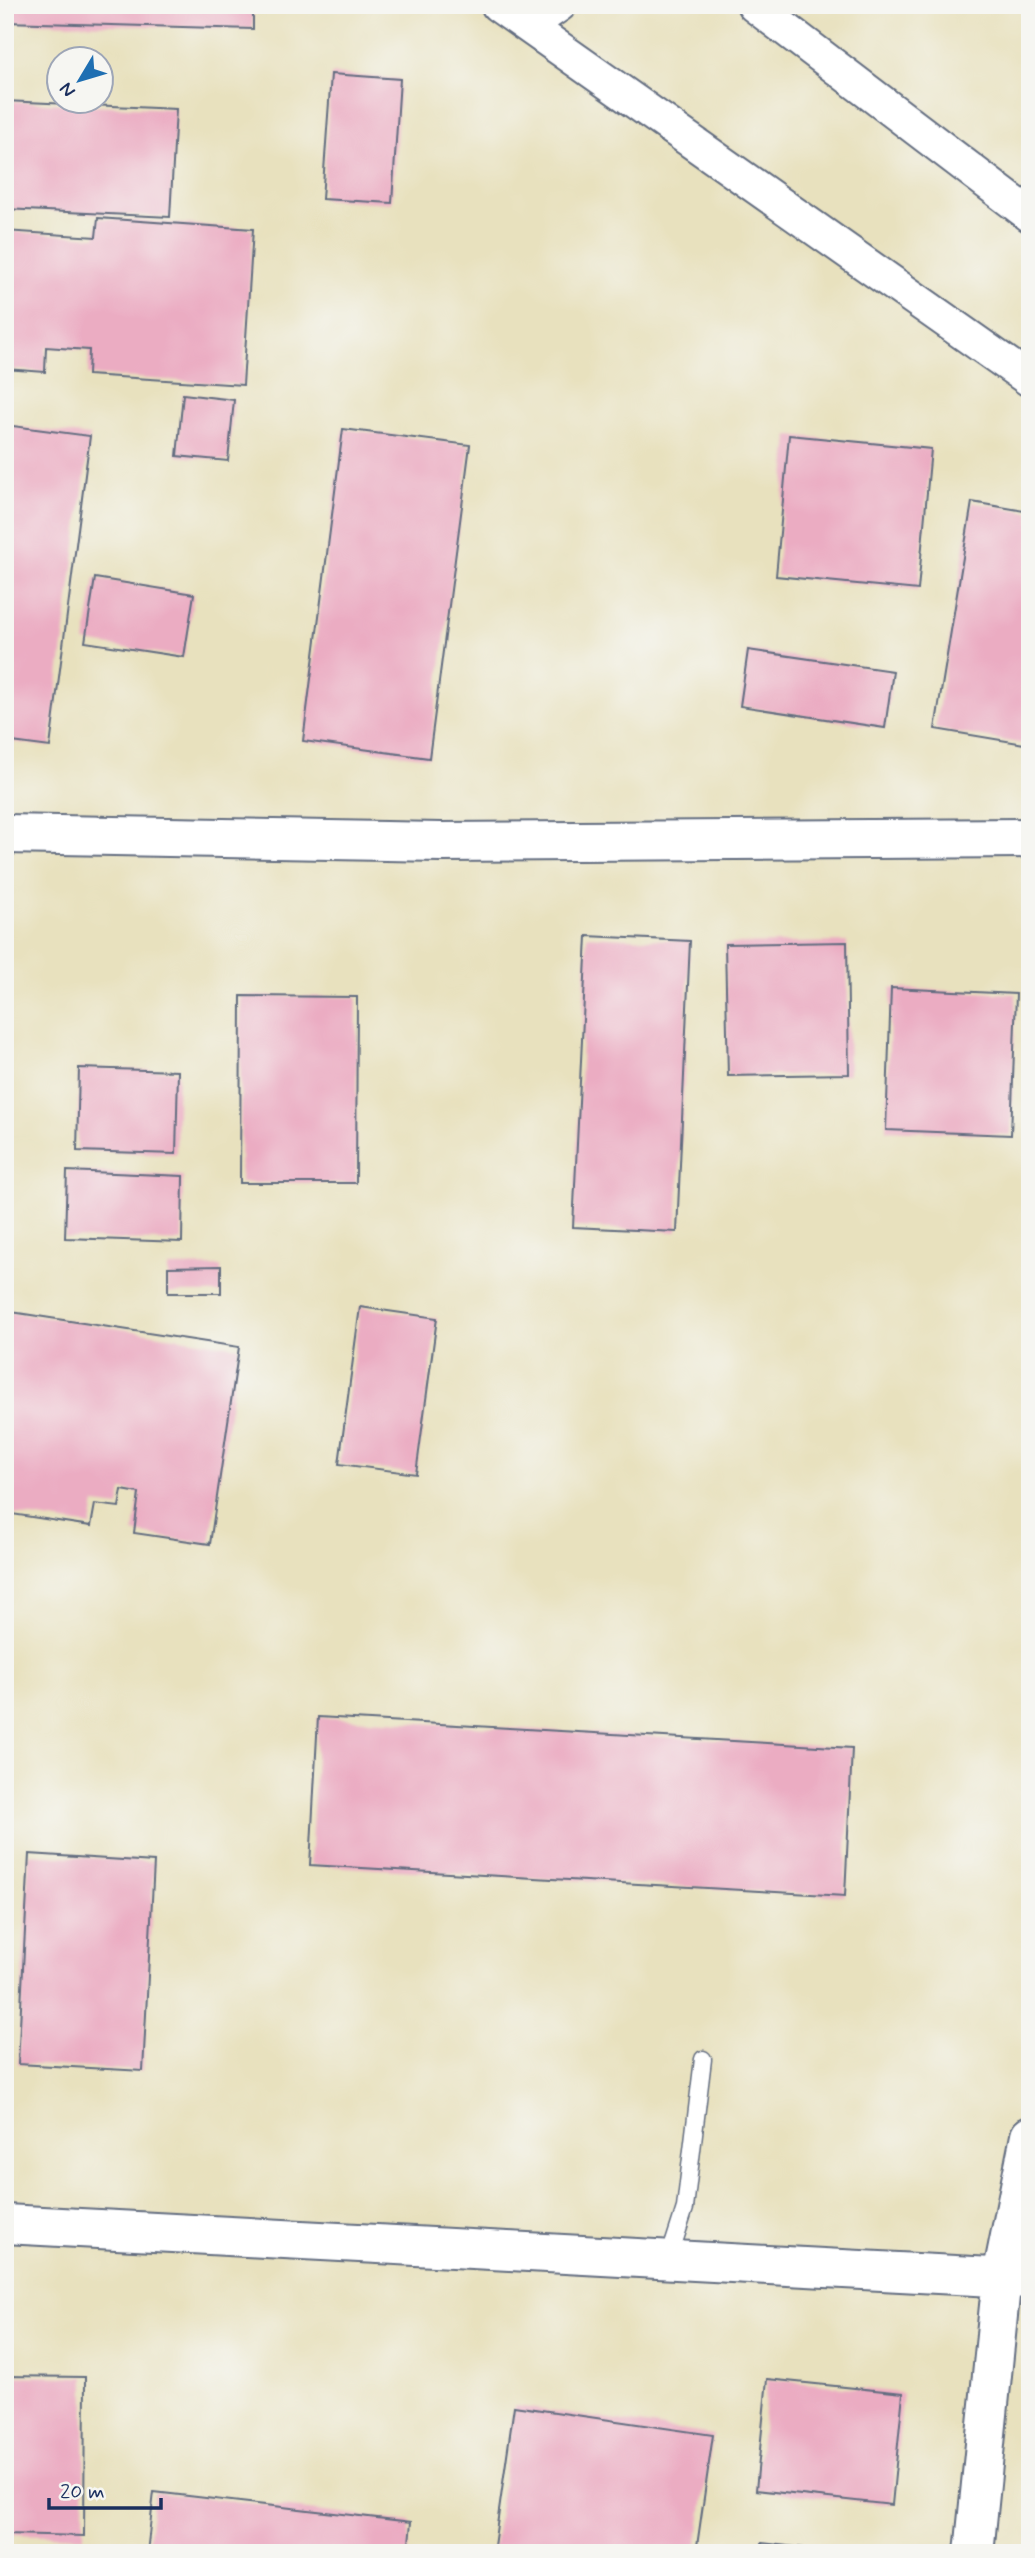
<svg xmlns="http://www.w3.org/2000/svg" width="1035" height="2558" viewBox="0 0 1035 2558" font-family="Mynerve,sans-serif">
	<style>
		.building { fill: #ebacc2 }
		.lines { fill: none; stroke-linecap: round; stroke-linejoin: round }
		.service-casing { stroke: #636d80; stroke-width: 19 }
		.minor-casing { stroke: #636d80; stroke-width: 37 }
		.tertiary-casing { stroke: #636d80; stroke-width: 42 }
		.service { stroke: #fff; stroke-width: 16 }
		.minor { stroke: #fff; stroke-width: 33 }
		.tertiary { stroke: #fff; stroke-width: 38 }
	</style>
	<rect width="100%" height="100%" fill="#f6f6f2"/>
	<filter id="ink" filterUnits="userSpaceOnUse"><feTurbulence type="fractalNoise" baseFrequency=".0143" numOctaves="2"/><feDisplacementMap in="SourceGraphic" scale="14" xChannelSelector="R" yChannelSelector="G"/><feConvolveMatrix kernelMatrix="1 2 1 2 8 2 1 2 1" color-interpolation-filters="sRGB"/></filter>
	<filter id="wash" filterUnits="userSpaceOnUse"><feTurbulence type="fractalNoise" baseFrequency=".00686" numOctaves="4" result="noise"/><feDisplacementMap in="SourceGraphic" scale="28" xChannelSelector="R" yChannelSelector="G"/><feGaussianBlur stdDeviation="1.57" result="paint"/><feColorMatrix in="noise" values="0 0 0 0 0 0 0 0 0 0 0 0 0 0 0 0 0 1.4 0 .05"/><feComposite in="paint" operator="in"/></filter>
	<g filter="url(#wash)">
		<rect width="100%" height="100%" fill="#e8e1be"/>
		<g id="blocks">
			<path class="building" d="M5,5H253V29L5,22Z
				M331,74L400,79L392,203L322,199Z
				M5,101L176,109L170,217L5,209Z
				M98,218L253,229L243,385L88,375L89,350L46,347L45,372L5,369V231L96,237Z
				M183,394L234,400L228,461L177,456Z
				M5,425L90,436L50,747L5,741Z
				M343,429L470,445L429,758L303,741Z
				M789,435L931,449L918,590L776,576Z
				M972,502L1030,512V745L935,729Z
				M95,578L194,594L184,657L85,642Z
				M748,650L893,671L885,728L740,706Z
				M587,936L690,941L677,1232L573,1227Z
				M847,942L849,1074L728,1076L725,944Z
				M891,988L1016,994L1011,1135L886,1130Z
				M241,996L357,997L356,1183H240Z
				M79,1068L178,1071L176,1154L77,1151Z
				M67,1171L183,1176L182,1242L65,1238Z
				M221,1266V1293H168V1267Z
				M360,1307L437,1318L416,1474L339,1464Z
				M5,1311L239,1347L210,1544L134,1533L139,1493L122,1490L119,1507L95,1504L91,1526L5,1513Z
				M318,1717L852,1748L845,1896L310,1865Z
				M29,1854L154,1862L143,2071L18,2064Z
				M5,2376L85,2377L84,2536L5,2534Z
				M767,2379L903,2393L892,2505L756,2490Z
				M514,2406L713,2435L696,2553H493Z
				M154,2492L411,2522L408,2553H147Z
				M762,2543L829,2551V2553H761Z"/>
		</g>
	</g>
	<g filter="url(#ink)">
		<use href="#blocks" fill-opacity="0" stroke="#636d80" stroke-width="2"/>
		<g class="lines">
			<defs>
				<path id="service" d="M669,2258L685,2208L703,2059"/>
				<path id="minor" d="M498,5L1030,380
					M754,5L1030,215
					M528,26L559,5"/>
				<path id="tertiary" d="M5,834L441,842L1030,838
					M5,2224L1030,2279
					M974,2553L1002,2276L1030,2136"/>
			</defs>
			<use href="#service" class="service-casing"/>
			<use href="#minor" class="minor-casing"/>
			<use href="#tertiary" class="tertiary-casing"/>
			<use href="#service" class="service"/>
			<use href="#minor" class="minor"/>
			<use href="#tertiary" class="tertiary"/>
		</g>
	</g>
	<rect width="1035" height="2558" fill="none" stroke="#f6f6f2" stroke-width="28"/>
	<g transform="translate(80 80) rotate(232)"><circle r="33" fill="#f6f6f2" stroke="#9ea6b7" stroke-width="2"/>
	<path d="M0-5L12 26L0 18L-12 26Z" fill="#1f6fb2"/>
	<text y="-10" font-size="19" font-weight="bold" text-anchor="middle" fill="#1b2f5e">N</text>
	</g>
	<path d="M49 2498v10h112v-10" fill="none" stroke="#1b2f5e" stroke-width="3.5"/>
	<text x="60" y="2498" font-size="21" fill="#1b2f5e" stroke="#f6f6f2" stroke-width="5" paint-order="stroke">20 m</text>
</svg>
